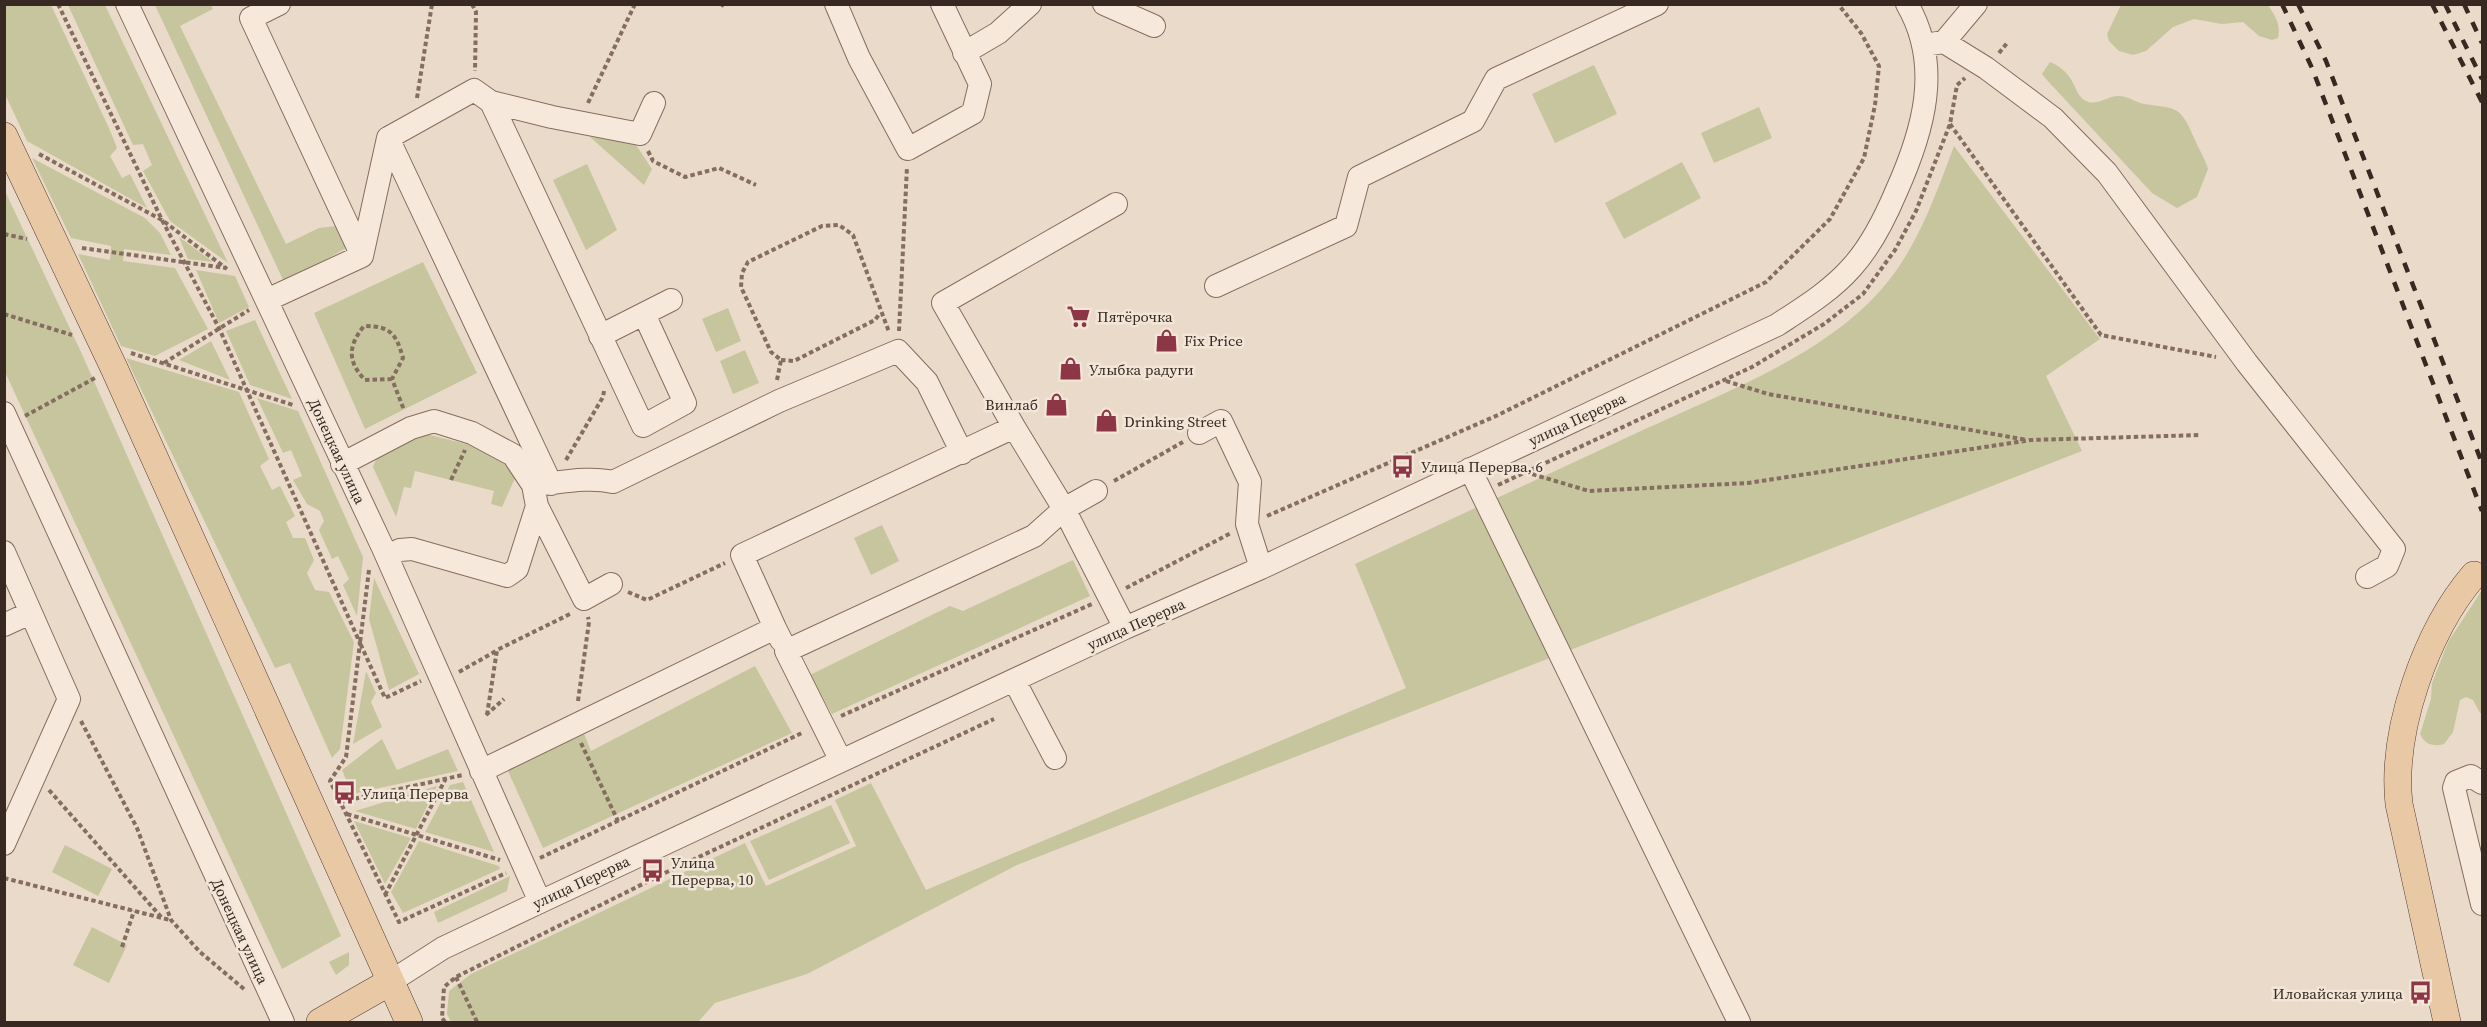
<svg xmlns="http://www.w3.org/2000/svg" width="2487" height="1027" viewBox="0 0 2487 1027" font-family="'Source Serif 4',serif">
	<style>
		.green { fill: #c7c59e }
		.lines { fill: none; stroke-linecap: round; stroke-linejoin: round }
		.minor-casing { stroke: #856d60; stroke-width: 24 }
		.major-casing { stroke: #533c33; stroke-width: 28 }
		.path { stroke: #856d60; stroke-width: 4; stroke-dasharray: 4.5 3; stroke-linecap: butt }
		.minor { stroke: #f6e9dc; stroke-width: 22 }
		.major { stroke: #e9c8a6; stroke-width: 27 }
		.rail { stroke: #372821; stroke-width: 4.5; stroke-dasharray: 10 10; stroke-linecap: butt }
		.labels { text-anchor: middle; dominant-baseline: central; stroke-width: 5; stroke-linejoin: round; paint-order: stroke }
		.poi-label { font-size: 15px; fill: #372821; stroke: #f2e6d8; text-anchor: start }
		.street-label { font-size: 15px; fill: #372821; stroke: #f2e6d8 }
	</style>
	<rect width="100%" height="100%" fill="#eadac9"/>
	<path class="green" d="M5,4L51,5L109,128L117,148L110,156L122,178L130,174L147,208L27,141L5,94Z
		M68,5H105L228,263L170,221L143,171L152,165L143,144L133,145Z
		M155,5H211L213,9L180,26L286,244L319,228L336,226L346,248L285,284Z
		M2121,5H2268C2275,16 2281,24 2278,38L2272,40L2259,36L2243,22L2222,24L2194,19L2173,27L2146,51L2133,55L2119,51L2109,41L2107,34Z
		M2050,62C2078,74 2072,94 2086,101C2097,106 2106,97 2117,96C2126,95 2135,102 2144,104C2178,109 2180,105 2195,140C2199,150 2205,158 2208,169L2197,197L2177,208L2152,193L2046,79L2042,74Z
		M1594,65L1617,114L1555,143L1532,94Z
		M1759,107L1772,138L1714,163L1701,133Z
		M590,137L634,142L652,169L644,185Z
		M1954,146L2100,339L2046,376L2082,451L1017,865L807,974L715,1003L698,1022H451L447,1014L449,991L471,974L745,843L766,886L856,846L835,800L871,783L926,890L1406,688L1355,564C1451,519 1547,475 1643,430C1721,394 1821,357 1880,291C1916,251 1935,197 1954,146Z
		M32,158L145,218L160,233L171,255L124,249L123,261L175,268L208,329L155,356L121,346L78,254L110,260L111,246L71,238Z
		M1682,162L1701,198L1624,239L1605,203Z
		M587,164L617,230L586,250L553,180Z
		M5,191L81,352L341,936L282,969L5,372Z
		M179,237L213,262L188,259Z
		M423,262L477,373L365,429L314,313Z
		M196,270L235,276L249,307L219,323Z
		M728,308L741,341L716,352L702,319Z
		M255,320L292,399L250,385L226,331Z
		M211,341L230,380L179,360Z
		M745,350L759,383L733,394L720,361Z
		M126,358L239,392L269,459L260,466L272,490L280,486L295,516L286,522L293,538H305L314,560L307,573L315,590L329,592L354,642L340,749L332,758L290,663L275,668Z
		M257,398L298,411L363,557L357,616L343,585L349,579L338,556L332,559L319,530L324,521L320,511L307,504L293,480L302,476L291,450L283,453Z
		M422,433L490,450L516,476L502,507L491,504L494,491L415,471L411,488L404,487L396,517L373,467L377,457Z
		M882,525L899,561L871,575L854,538Z
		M1073,560L1090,596L832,714L810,675L950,606L963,611Z
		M374,578L419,674L389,690L369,619Z
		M2482,590V713H2480L2473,700L2466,697L2460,700L2453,732L2444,744C2434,747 2425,745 2420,734L2431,699L2432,683L2448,642Z
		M755,666L792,733L543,848L507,769L583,731L591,751Z
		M366,671L376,693L371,702L382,727L353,744Z
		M382,739L397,770L448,749L458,771L352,794L342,770Z
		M463,782L494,852L425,832L450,785Z
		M437,786L416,829L355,811Z
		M831,805L850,843L769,880L750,841Z
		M354,821L411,838L385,884Z
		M419,841L499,866L500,869L403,913L391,892Z
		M65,845L112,869L98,896L52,872Z
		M510,876L507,891L438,923L434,912Z
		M92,927L127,945L109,983L73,965Z
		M349,952V965L336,975L329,962Z"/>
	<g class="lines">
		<defs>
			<path id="minor" d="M127,4L383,548L540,902
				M836,4L859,58L908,149L973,113L980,84L942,4
				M1104,4L1154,26
				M1944,42L1976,4
				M1924,45L1944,42L1986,68L2053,118L2107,173L2247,363L2394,549L2387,566L2367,577
				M964,53L998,33L1030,4
				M491,102L552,117L640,134L654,103
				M388,138L551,484
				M362,256L388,138L474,90L491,102L643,426L685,403L644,314
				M1216,286L1346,226L1359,177L1473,121L1496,79L1657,4
				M267,300L362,256L251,18L279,4
				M600,336L671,300
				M4,413L283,1022
				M1014,427L943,303L1116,204
				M1199,433L1221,421L1250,482L1247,524L1261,568
				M342,464L411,428L434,421L472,433L513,455L533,485L537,506L517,569L507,576L412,549L400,550L387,556
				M1470,469L1739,1022
				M533,485C558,483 589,476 613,482L779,401L898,351L927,382L962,453
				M537,506L584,599L611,584
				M4,552L69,699L4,844
				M4,625L30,613
				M775,628L742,555L1014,427L1064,509L1125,628
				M1014,680L1055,758
				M841,761L786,651L1034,536L1064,509L1096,491
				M481,771L775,628L781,640
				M2482,783L2471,776L2456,782L2454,788L2482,904
				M390,982L443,948L540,902L1125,628L1261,568L1777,325C1803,308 1831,291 1852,267C1871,246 1885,218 1896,192C1923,132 1943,66 1907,4"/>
			<path id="major" d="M4,136L114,368L409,1022
				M320,1022L390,982
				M2447,1022L2399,804C2391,731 2426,631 2474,575"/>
		</defs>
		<use href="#minor" class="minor-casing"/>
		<use href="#major" class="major-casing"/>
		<path class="path" d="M58,4L162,220L219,328L360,643L346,757L330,781L399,922L506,873
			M472,4L476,12L475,71
			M721,4L724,6
			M1999,53L2007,43
			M417,98L432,4
			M588,103L635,4
			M1950,124L2101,335L2216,357
			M648,151L653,161L685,177L719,168L756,185
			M39,154L162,220L227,269
			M4,234L27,239
			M82,248L226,268
			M4,314L72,335
			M899,331L907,167
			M131,353L293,405
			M781,360L794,361L875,320L880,313
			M164,363L249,310
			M392,379L365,380C347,361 348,346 364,326C390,326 396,333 403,358L392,379L404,410
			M777,380L781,360L771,352L741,287L742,273L748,262L822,226L839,225L853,235L889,332
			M1726,381L1768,394L2027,440
			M25,416L95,378
			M566,460L603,397L604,391
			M1525,472L1589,491L1748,483L2031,440L2201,435
			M451,480L465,450
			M1114,481L1183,442
			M1498,485L1752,367L1824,324L1863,294L1895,250L1916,211L1950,124L1957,85L1965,78
			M1267,516L1498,415L1766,282L1830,219L1864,158L1875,105L1879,66L1861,33L1838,4
			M369,570L360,643L385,698L421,681
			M1126,588L1231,533
			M628,592L647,600L725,563
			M459,672L496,651
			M578,701L589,622L588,617
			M486,715L504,699
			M487,715L497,650L570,614
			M841,716L1092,604
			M81,721L137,828L171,920L200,952L244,989
			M581,743L618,821
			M49,790L162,918
			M340,802L463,775
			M347,814L500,860
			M540,858L804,732
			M4,878L170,920
			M385,895L445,780
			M122,947L134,911
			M456,977L477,1022
			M445,1022L442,1018L444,987L456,977L671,870L994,719"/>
		<use href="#minor" class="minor"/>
		<use href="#major" class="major"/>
		<path class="rail" d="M2282,4L2312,68L2482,511
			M2298,4L2326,61L2482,463
			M2432,4L2482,102
			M2445,4L2482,79
			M2464,4L2482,43"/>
	</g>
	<defs>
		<symbol id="supermarket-bare" viewBox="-9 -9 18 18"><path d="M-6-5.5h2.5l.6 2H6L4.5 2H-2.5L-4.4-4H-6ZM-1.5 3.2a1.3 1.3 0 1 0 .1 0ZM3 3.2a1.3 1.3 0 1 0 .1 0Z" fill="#8d3646" stroke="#f2e6d8" stroke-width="2.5" paint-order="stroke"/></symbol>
		<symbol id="shop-bare" viewBox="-9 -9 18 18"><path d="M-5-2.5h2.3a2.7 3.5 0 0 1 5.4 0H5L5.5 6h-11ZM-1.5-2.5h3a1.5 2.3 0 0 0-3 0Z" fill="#8d3646" stroke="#f2e6d8" stroke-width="2.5" paint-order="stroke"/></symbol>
		<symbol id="bus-bare" viewBox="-9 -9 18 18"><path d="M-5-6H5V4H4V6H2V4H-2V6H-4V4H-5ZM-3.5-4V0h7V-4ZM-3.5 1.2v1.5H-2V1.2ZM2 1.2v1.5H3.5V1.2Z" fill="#8d3646" stroke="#f2e6d8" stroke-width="2.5" paint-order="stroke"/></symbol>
	</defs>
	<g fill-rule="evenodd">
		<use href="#supermarket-bare" x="1062" y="300" width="33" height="33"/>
		<use href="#shop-bare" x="1150" y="324" width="33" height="33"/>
		<use href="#shop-bare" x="1054" y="352" width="33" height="33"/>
		<use href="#shop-bare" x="1040" y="388" width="33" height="33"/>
		<use href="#shop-bare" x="1090" y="404" width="33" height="33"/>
		<use href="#bus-bare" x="1386" y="450" width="33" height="33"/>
		<use href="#bus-bare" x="328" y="776" width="33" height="33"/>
		<use href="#bus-bare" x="636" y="854" width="33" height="33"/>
		<use href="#bus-bare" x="2404" y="976" width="33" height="33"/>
	</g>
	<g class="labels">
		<g class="poi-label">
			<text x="1097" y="316">Пятёрочка</text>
			<text x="1184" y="340">Fix Price</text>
			<text x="1089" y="369">Улыбка радуги</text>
			<text x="1038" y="404" text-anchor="end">Винлаб</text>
			<text x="1124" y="421">Drinking Street</text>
			<text x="1421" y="466">Улица Перерва, 6</text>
			<text x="362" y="793">Улица Перерва</text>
			<text x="671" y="862">Улица<tspan x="671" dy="17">Перерва, 10</tspan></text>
			<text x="2403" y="993" text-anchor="end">Иловайская улица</text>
		</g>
		<g class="street-label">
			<text transform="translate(1577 419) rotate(-25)">улица Перерва</text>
			<text transform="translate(337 451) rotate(65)">Донецкая улица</text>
			<text transform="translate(1136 624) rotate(-24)">улица Перерва</text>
			<text transform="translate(581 882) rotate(-25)">улица Перерва</text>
			<text transform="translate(240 931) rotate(65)">Донецкая улица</text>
		</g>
	</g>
	<rect width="2487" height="1027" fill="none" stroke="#372821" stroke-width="12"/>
</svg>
